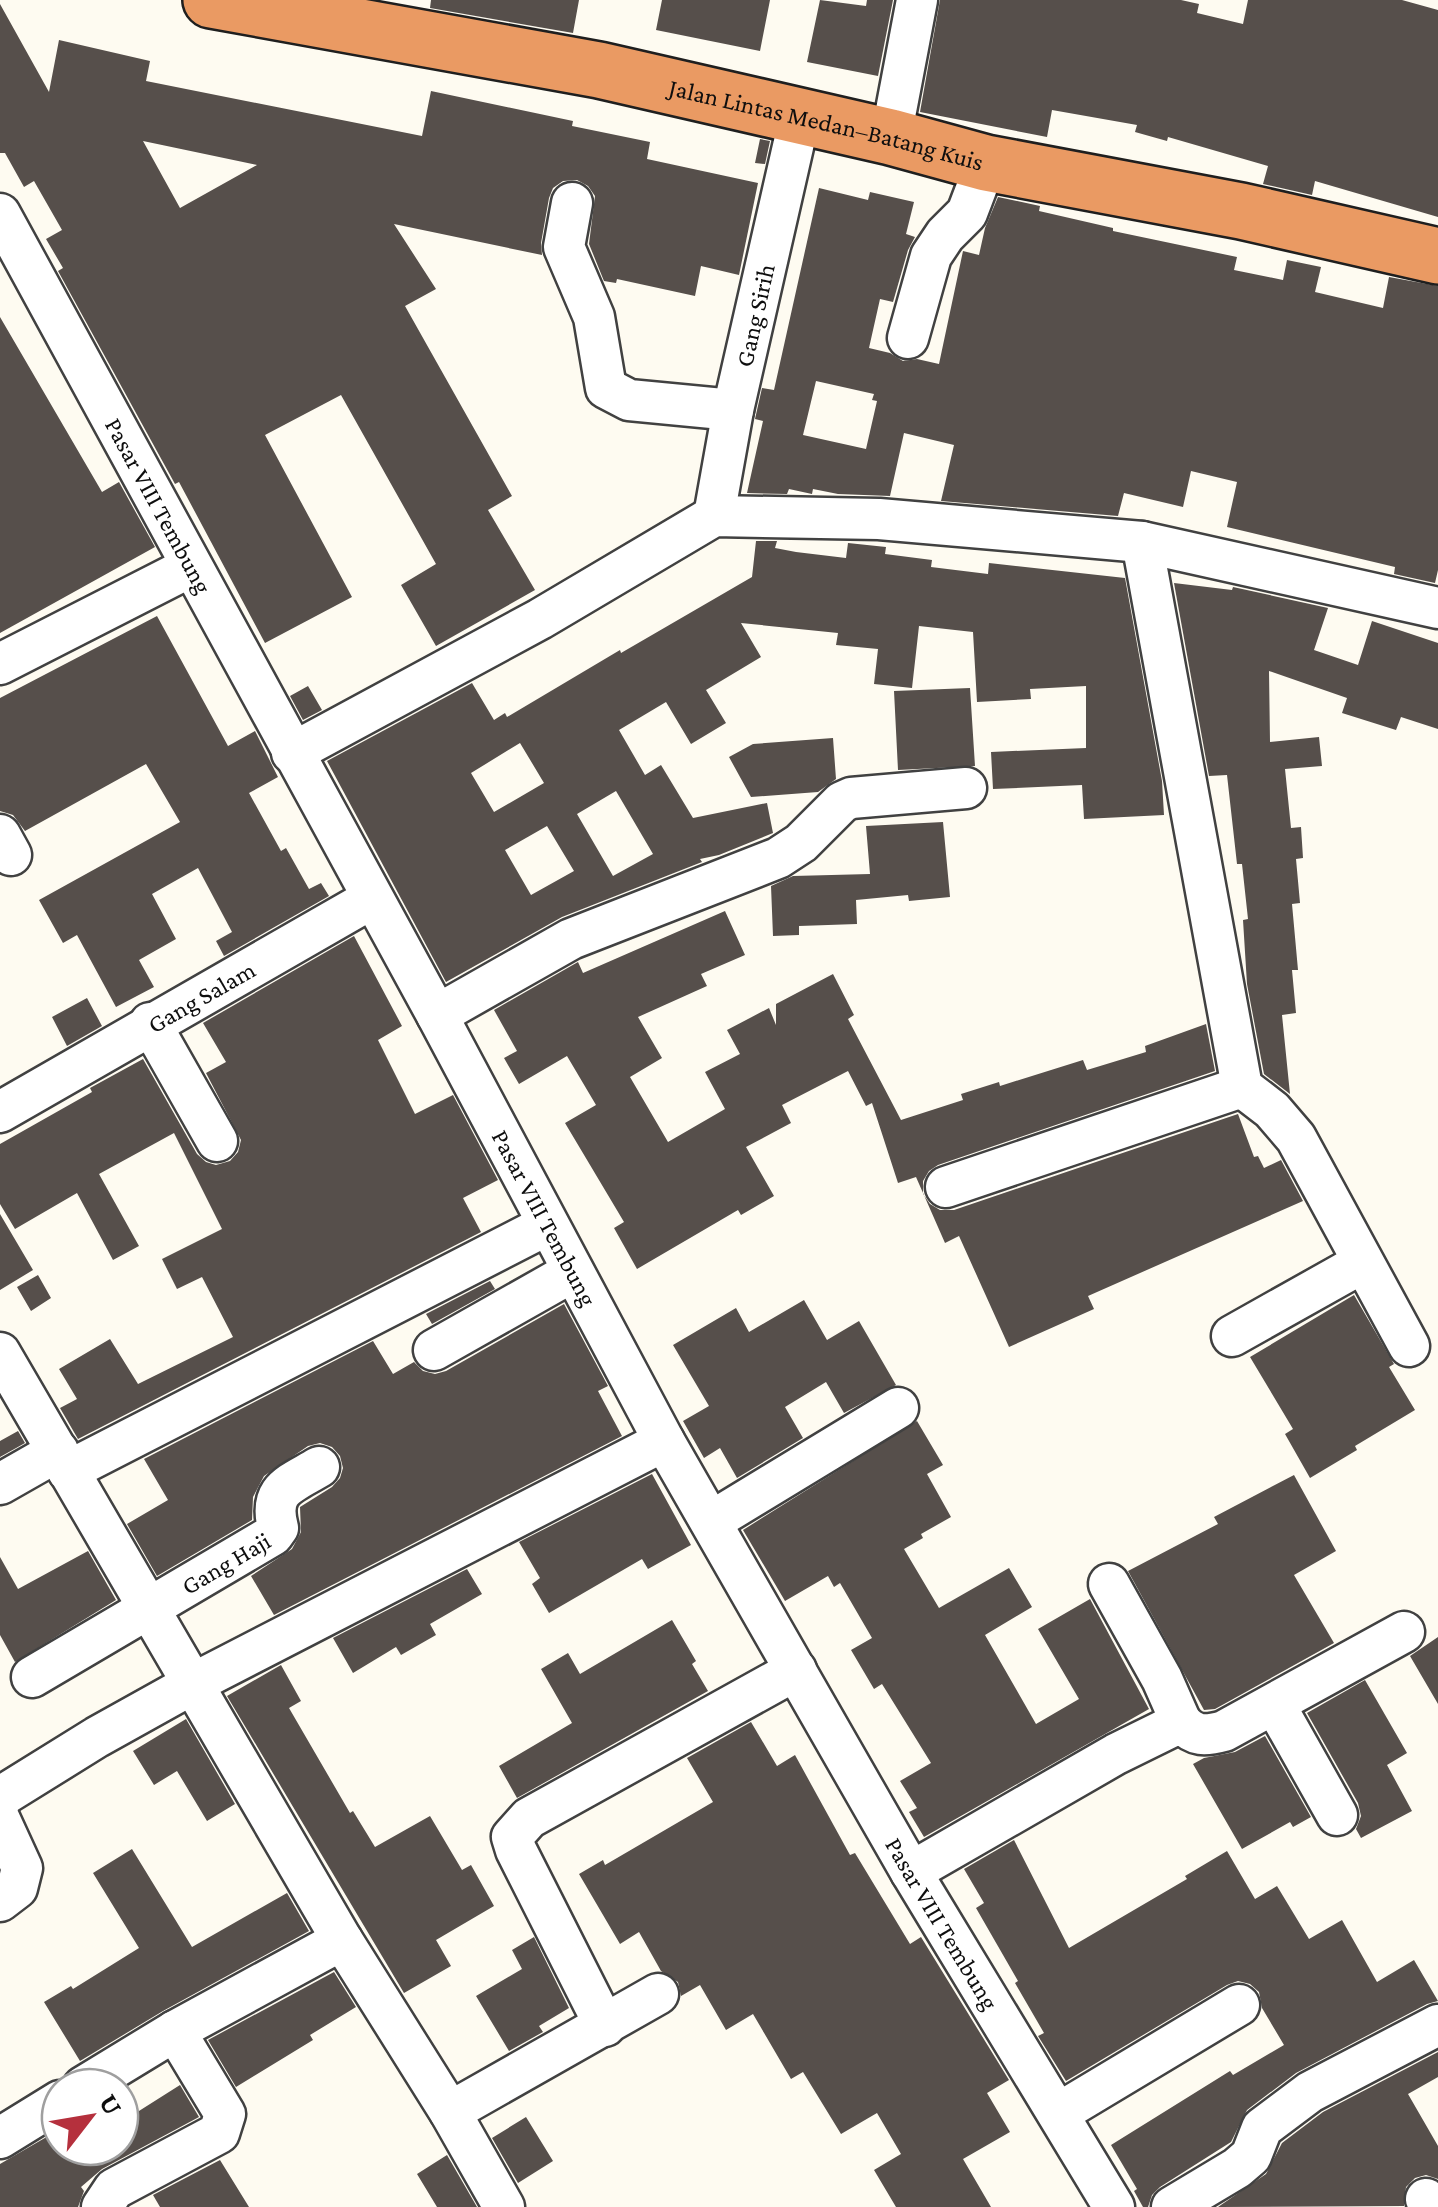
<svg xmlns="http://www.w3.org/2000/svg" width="1438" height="2207" viewBox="0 0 1438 2207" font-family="'Crimson Pro',serif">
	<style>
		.building { fill: #564f4b; fill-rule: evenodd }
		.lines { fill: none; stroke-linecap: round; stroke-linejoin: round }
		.minor-casing { stroke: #414141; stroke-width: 45 }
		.highway-casing { stroke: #1f1f1f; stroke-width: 60 }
		.minor { stroke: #fff; stroke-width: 40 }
		.highway { stroke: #ea9a63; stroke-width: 55 }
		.labels { text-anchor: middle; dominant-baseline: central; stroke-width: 10; stroke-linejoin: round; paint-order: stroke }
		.street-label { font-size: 25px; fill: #0e0e0e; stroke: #fff }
	</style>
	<rect width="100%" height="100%" fill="#fefbf1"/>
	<path class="building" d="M431,0H579L573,33L430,8Z
		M662,0H770L760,51L656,30Z
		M820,0L866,6L867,0H893L878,76L807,62Z
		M940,0H1181L1199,4L1197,13L1243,24L1248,0H1402L1438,10V217L1315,181L1312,195L1263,184L1268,166L1168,137L1167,141L1135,132L1137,125L1052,110L1047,137L920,112Z
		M0,4L49,92L59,40L150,61L146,81L422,136L431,91L573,121L572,126L650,142L647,159L758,183L739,275L701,266L695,296L617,279L616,283L604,281L589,244L595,196L588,186L577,180L563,181L553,188L549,198L541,243L542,255L394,224L436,289L405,306L512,496L488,510L535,590L436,646L401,585L436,564L341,395L265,435L352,597L265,643L179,482L175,484L58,271L63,268L46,239L62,230L34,181L24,187L5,153H0ZM143,141L257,165L180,208Z
		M760,139L770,141L765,164L755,163Z
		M819,188L868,200L870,192L914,202L906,234L915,237L908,250L893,302L880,299L869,348L890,353L903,361L917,359L939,364L963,251L979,255L985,228L998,197L1040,206L1039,211L1113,228V231L1237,257L1234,270L1283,280L1287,260L1321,267L1315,292L1383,308L1389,277L1438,286V570L1435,583L1394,574L1395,567L1227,527L1237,482L1191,471L1183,507L1124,493L1118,516L941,501L954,445L904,433L890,496L838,494L813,489L812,494L789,489L787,494L747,493L763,421L755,419L762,388L774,390ZM816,381L874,394L872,400L877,401L866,449L803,435Z
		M0,317L102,492L119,482L155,547L0,633Z
		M756,541H777L775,548L796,552L846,558L848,543L886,547L885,554L932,560L931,567L988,574L989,563L1125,578L1162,781L1164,815L1084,819L1082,785L993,789L991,752L1086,748V686L1030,689L1031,699L977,702L973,632L919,626L912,688L874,684L878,649L836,645L838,633L741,623L761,657L706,690L726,723L691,744L666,702L619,730L645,775L661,765L693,818L767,803L773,833L719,855L700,859L702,862L562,917L446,982L327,761L472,683L494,720L505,713L507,717L620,650L621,653L752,577ZM520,743L544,783L494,812L471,773ZM616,791L653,854L613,876L577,814ZM547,826L574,871L531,895L505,850Z
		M1174,583L1232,590L1233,587L1328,608L1314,650L1358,665L1372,621L1438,643V729L1401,717L1396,730L1342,713L1347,698L1269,671L1270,742L1319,737L1322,766L1285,769L1291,828L1301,827L1303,858L1296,859L1300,903L1292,904L1298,970H1292L1296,1013L1282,1015L1290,1094L1264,1074L1247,984L1243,920L1248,919L1242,864H1237L1227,775L1209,776Z
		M157,616L228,746L255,731L278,777L249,793L281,851L286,848L309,889L321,883L329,896L224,956L216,941L232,932L198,868L152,894L176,939L139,960L154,987L116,1007L77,935L63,943L39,900L180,822L146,764L25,831L13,815L0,811V698Z
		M308,686L322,710L303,720L290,696Z
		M970,688L975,766L898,770L894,691Z
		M833,738L836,779L818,792L751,797L729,757L753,744Z
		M943,822L950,897L909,901L908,895L856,900L857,924L799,926V935L773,936L771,886L793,876L870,874L866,826Z
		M725,911L745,955L701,974L707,986L638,1017L662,1058L630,1077L668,1142L725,1109L705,1072L740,1054L727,1030L769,1008L776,1025V1004L833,974L854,1015L848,1019L901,1120L963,1100L961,1094L999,1082L1000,1086L1083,1060L1087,1070L1146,1052L1145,1046L1206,1024L1215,1071L938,1165L929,1171L923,1181V1194L930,1204L940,1210H954L1238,1114L1254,1157L1258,1156L1264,1168L1281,1160L1303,1201L1088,1296L1094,1309L1009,1347L959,1236L945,1243L916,1177L898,1183L872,1103L866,1106L848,1071L782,1105L791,1123L746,1147L774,1196L741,1215L738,1210L637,1269L614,1228L624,1222L565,1123L596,1105L567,1056L519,1084L504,1058L517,1051L494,1010L578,962L583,973Z
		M354,936L402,1026L378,1040L415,1114L453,1095L498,1180L463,1198L481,1232L78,1439L60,1408L77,1399L59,1369L110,1339L138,1384L233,1337L202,1277L177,1289L162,1259L222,1229L174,1133L99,1174L139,1246L113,1260L77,1193L15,1229L0,1204V1144L92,1092L90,1088L143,1059L197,1154L206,1162L216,1165L230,1161L238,1152L241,1140L206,1073L226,1062L203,1023Z
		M87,998L102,1026L67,1046L52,1017Z
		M0,1214L33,1270L0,1290Z
		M38,1275L51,1298L31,1311L17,1287Z
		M490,1281L495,1289L432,1324L426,1314Z
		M1354,1295L1394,1364L1389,1367L1415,1410L1355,1446L1357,1450L1310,1478L1285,1434L1293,1429L1250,1357Z
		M804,1300L827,1340L859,1321L896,1385L844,1413L826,1382L785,1407L803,1438L737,1478L720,1448L704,1458L683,1421L709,1406L673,1345L736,1308L749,1332Z
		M564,1304L608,1386L598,1391L622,1436L274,1615L251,1576L292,1549L301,1532L300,1507L332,1487L340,1478L343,1468L340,1456L332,1447L320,1443L308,1446L264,1476L253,1497L252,1520L157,1576L127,1524L168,1500L144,1459L373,1341L393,1374L414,1362L423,1371L435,1374L446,1371Z
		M917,1421L943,1465L927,1474L951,1517L921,1534L923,1538L904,1549L939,1608L1009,1568L1032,1607L985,1635L1036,1724L1079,1699L1038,1629L1090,1599L1149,1709L924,1837L909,1812L917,1808L900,1781L931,1763L882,1684L874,1689L851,1650L872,1638L840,1583L834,1587L828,1576L785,1601L743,1530Z
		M18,1431L25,1443L0,1457V1441Z
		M652,1474L691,1545L648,1569L642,1559L549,1613L532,1584L540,1578L519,1542Z
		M1294,1475L1336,1551L1294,1575L1334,1643L1215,1709L1204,1710L1128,1571L1218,1524L1214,1517Z
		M88,1551L116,1600L15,1662L0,1635V1557L18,1589Z
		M467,1569L482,1594L430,1624L436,1635L401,1655L396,1647L353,1673L333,1638Z
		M672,1620L696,1661L692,1664L708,1691L517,1798L499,1766L572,1723L541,1669L568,1653L580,1674Z
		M1438,1637V1704L1410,1656Z
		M281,1665L301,1701L289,1708L350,1813L353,1811L375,1847L430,1816L462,1870L471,1865L494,1906L436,1940L451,1966L404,1993L227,1696Z
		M1365,1680L1407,1753L1387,1765L1412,1811L1361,1838L1356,1829L1361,1816L1358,1803L1307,1713Z
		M186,1719L235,1804L207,1821L177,1771L154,1785L133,1751Z
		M751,1722L777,1766L795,1755L850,1855L855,1853L910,1944L921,1937L1009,2080L987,2093L1010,2132L963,2159L991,2207H896L874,2170L901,2154L877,2113L841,2134L803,2072L791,2079L753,2014L726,2030L700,1985L681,1996L678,1982L661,1971L639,1932L620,1944L579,1874L603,1860L605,1865L713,1802L687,1758Z
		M1265,1736L1311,1817L1293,1827L1290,1822L1242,1849L1193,1764L1204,1758L1235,1752Z
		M1014,1840L1069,1948L1187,1879L1185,1876L1227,1851L1255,1899L1277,1886L1309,1939L1342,1920L1377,1982L1414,1960L1438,2001L1427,2004L1296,2073L1247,2110L1231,2142L1160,2187L1152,2195L1148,2207H1143L1134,2191L1137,2189L1111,2145L1230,2071L1233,2075L1284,2045L1262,2008L1259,1992L1250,1984L1238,1981L1227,1985L1066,2081L1038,2036L1044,2033L1015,1983L1018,1981L976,1908L984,1903L964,1869Z
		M132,1849L192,1947L287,1893L309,1931L163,2011L80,2061L44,2002L71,1986L73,1989L139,1948L93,1873Z
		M534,1937L569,2008L539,2026L543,2032L509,2051L476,1996L522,1969L512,1950Z
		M334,1972L356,2007L310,2035L313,2040L236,2087L208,2040Z
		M1438,2052V2077L1408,2094L1438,2146V2179L1426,2175L1415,2178L1406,2187L1404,2206L1218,2207L1266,2174L1282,2143L1323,2112Z
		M180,2085L199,2117L102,2169L81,2187L84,2191L78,2207H0V2164L50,2135L57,2147H120V2123Z
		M526,2117L553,2161L518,2183L492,2138Z
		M447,2155L477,2207H437L417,2174Z
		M220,2160L249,2207H160L153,2195Z"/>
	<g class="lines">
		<defs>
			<g id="minor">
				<path d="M891,137L917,0"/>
				<path d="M572,203L564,247L594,317L606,388L629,400L733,410"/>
				<path id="s1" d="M0,214L437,1015L664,1441L911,1872L1114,2207"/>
				<path d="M908,338L931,256L945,235L967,213L986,163"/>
				<path id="s2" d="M714,516L733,410L800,116"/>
				<path d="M1142,542L1242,1087L1272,1110L1296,1138L1409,1346"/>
				<path d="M0,664L190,567"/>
				<path d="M292,753L540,619L714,516L879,519L1142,542L1438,608"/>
				<path d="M0,835L11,855"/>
				<path d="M437,1015L571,939L778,858L801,843L842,802L851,798L966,788"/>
				<path d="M150,1023L217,1141"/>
				<path id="s3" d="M0,1112L371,899"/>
				<path d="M946,1187L1242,1087"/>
				<path d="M1232,1336L1362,1263"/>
				<path d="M434,1350L572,1272"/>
				<path d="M0,1353L342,1940L450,2112L504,2207"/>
				<path d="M68,1471L547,1225"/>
				<path d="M0,1484L58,1451"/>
				<path d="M712,1521L898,1408"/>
				<path d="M1109,1584L1162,1679L1181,1722"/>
				<path id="s4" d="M32,1677L273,1535L278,1528C268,1489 289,1485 319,1467"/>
				<path d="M1275,1705L1337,1815"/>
				<path d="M0,1801L2,1796L97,1737L194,1683L664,1441"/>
				<path d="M0,1820L22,1868L17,1888L0,1901"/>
				<path d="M911,1872L1116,1754L1181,1722C1195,1737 1205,1736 1224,1731L1404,1632"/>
				<path d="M605,2026L516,1850L512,1837L529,1818L796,1670"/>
				<path d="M83,2087L175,2031L342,1940"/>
				<path d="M450,2112L658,1994"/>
				<path d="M1059,2113L1239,2005"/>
				<path d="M0,2138L60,2101"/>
				<path d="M1426,2199L1430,2207"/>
				<path d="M102,2207L114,2189L219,2133L225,2114L175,2031"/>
				<path d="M1172,2207L1237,2168L1251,2156L1262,2128L1310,2092L1438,2025"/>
			</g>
			<g id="highway">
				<path id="s5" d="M211,0L599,70L891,137L986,163L1241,211L1438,256"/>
			</g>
		</defs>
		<use href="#minor" class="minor-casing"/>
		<use href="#highway" class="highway-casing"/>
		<use href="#minor" class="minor"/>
		<use href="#highway" class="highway"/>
	</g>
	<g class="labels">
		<g class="street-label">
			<text stroke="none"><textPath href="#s5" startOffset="628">Jalan Lintas Medan–Batang Kuis</textPath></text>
			<text stroke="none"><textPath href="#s2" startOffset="205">Gang Sirih</textPath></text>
			<text stroke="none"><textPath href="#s1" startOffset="332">Pasar VIII Tembung</textPath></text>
			<text stroke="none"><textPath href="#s3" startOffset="232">Gang Salam</textPath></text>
			<text stroke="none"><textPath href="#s1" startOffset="1142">Pasar VIII Tembung</textPath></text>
			<text stroke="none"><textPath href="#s4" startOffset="225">Gang Haji</textPath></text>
			<text stroke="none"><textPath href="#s1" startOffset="1952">Pasar VIII Tembung</textPath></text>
		</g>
	</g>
	<g transform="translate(90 2117) rotate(59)"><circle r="48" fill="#ffffff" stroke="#9f9f9f" stroke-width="2.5"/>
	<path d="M0-8L18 38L0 25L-18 38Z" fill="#b5303d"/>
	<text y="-15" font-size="28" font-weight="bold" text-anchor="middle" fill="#0e0e0e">U</text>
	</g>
</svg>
